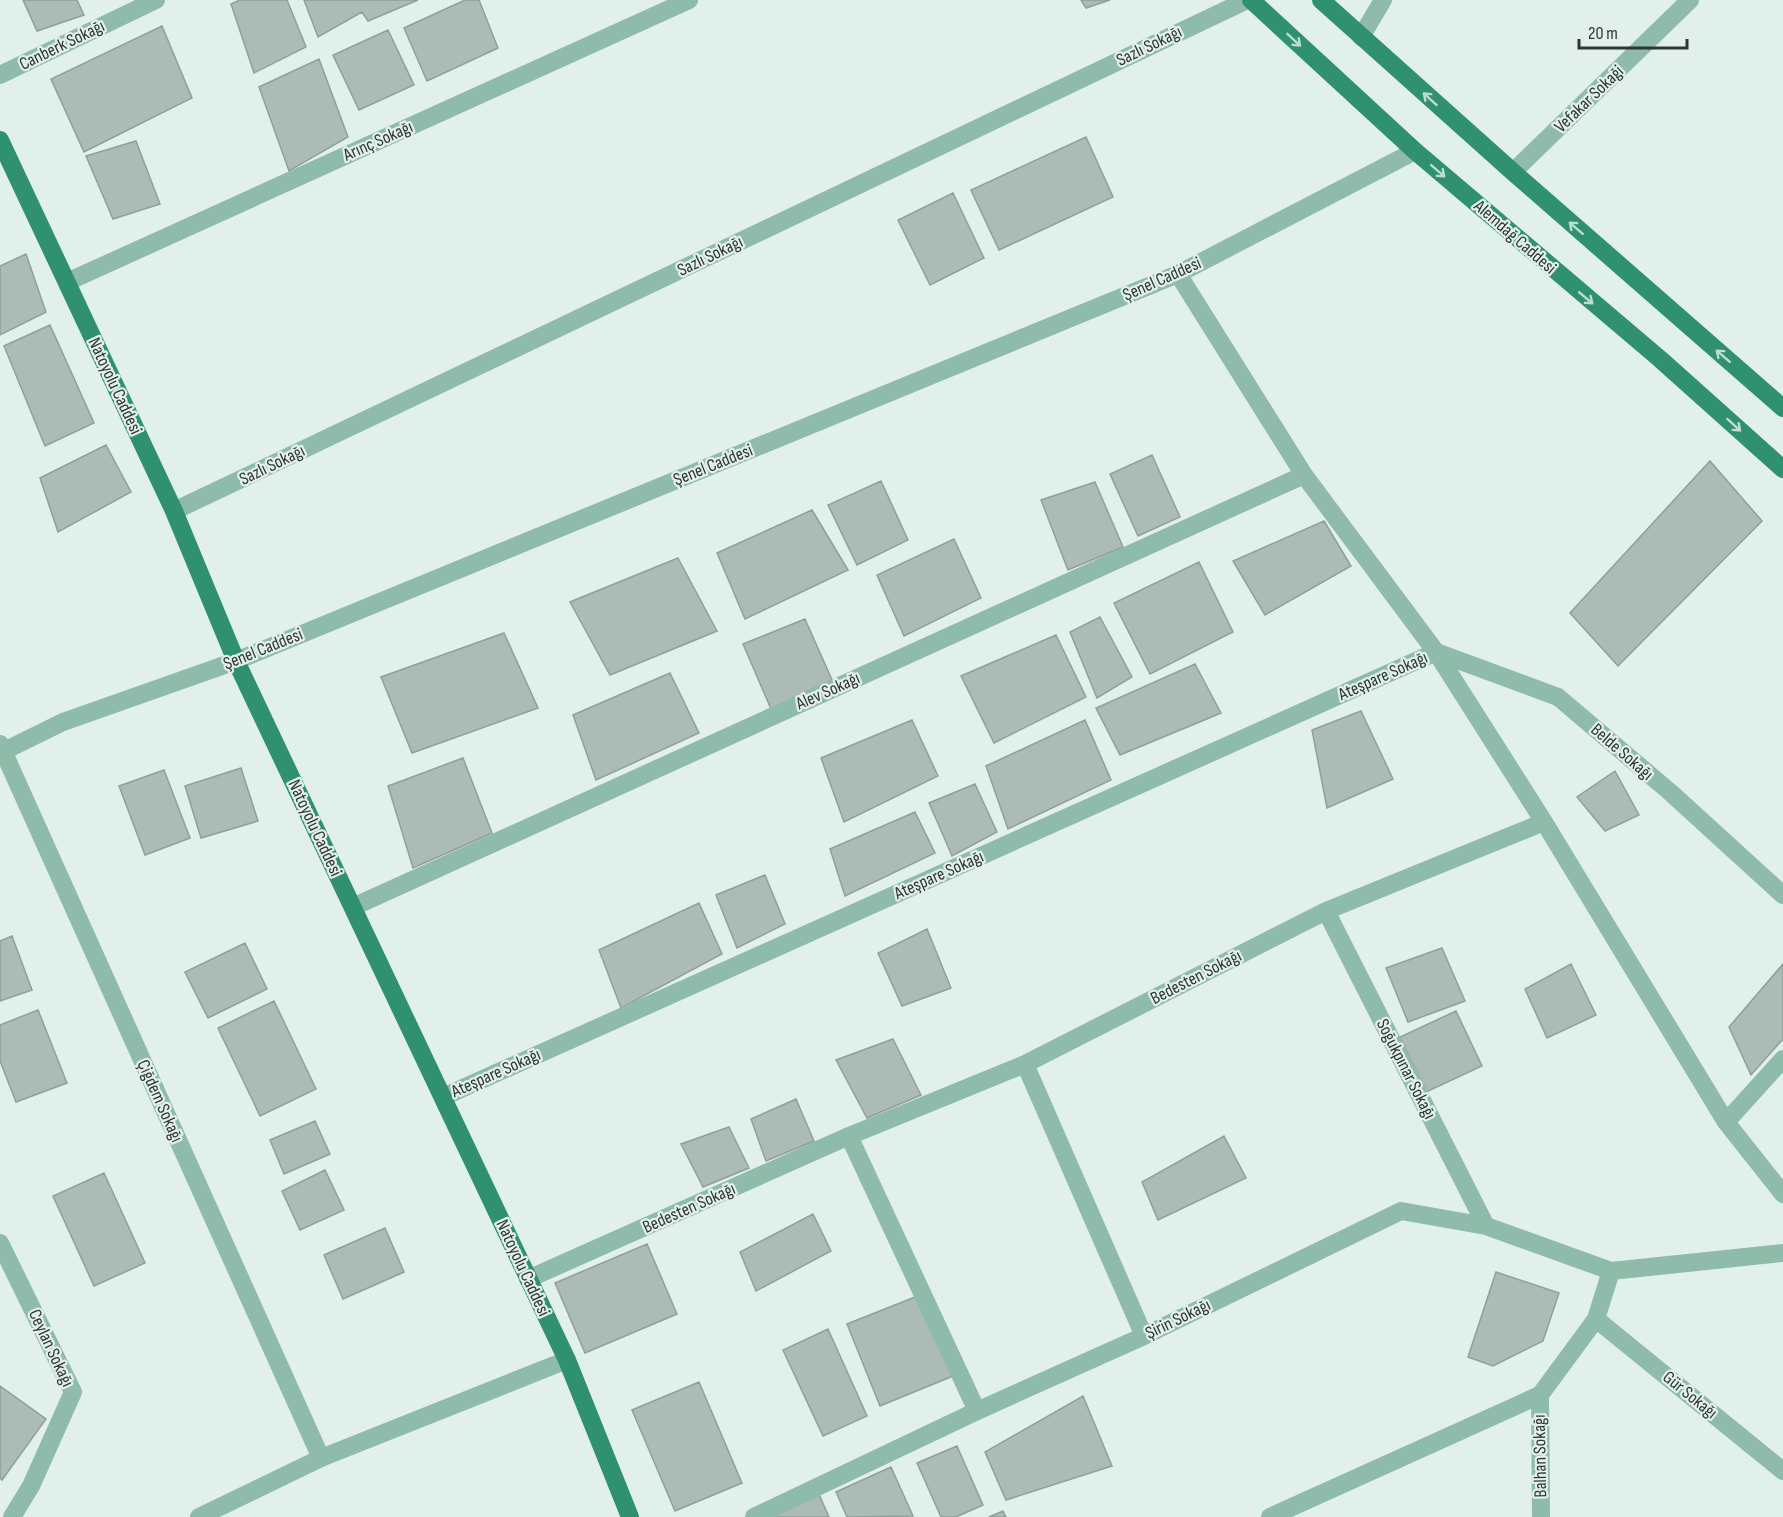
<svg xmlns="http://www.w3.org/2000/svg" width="1783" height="1517" viewBox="0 0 1783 1517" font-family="'Sofia Sans Condensed',sans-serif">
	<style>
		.building { fill: #acbbb5; stroke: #909f99; stroke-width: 1.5 }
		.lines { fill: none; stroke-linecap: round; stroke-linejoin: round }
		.minor { stroke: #8fbbaa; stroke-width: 18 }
		.major { stroke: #309072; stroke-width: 18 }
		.oneway { stroke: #beddd2 }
		.labels { text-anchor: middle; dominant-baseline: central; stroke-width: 4.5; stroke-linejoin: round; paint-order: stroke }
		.street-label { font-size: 18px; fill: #2f3533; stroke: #e1f0ea }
	</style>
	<rect width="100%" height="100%" fill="#e1f0ea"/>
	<path class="building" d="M23,0H77L84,15L37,31Z
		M240,0H287L306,47L254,73L231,4Z
		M304,0H418L368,21L362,12L318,37Z
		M465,0H479L498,48L427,81L404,28Z
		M1081,0H1110L1086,8Z
		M162,26L192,98L84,152L51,79Z
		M388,30L414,85L359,110L333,55Z
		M319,59L348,137L289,171L259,87Z
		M1086,137L1113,197L999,250L971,190Z
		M136,141L160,204L113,219L86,156Z
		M953,193L984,258L930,285L898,220Z
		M26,254L46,312L0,335V266Z
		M50,325L94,423L45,446L4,346Z
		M106,445L131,492L58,532L40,478Z
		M1152,455L1180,517L1138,536L1110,474Z
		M1710,461L1762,521L1618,666L1570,613Z
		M881,481L908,540L857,565L828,505Z
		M1095,482L1123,547L1068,570L1041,500Z
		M812,510L848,570L745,619L717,553Z
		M1324,521L1351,566L1265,615L1233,561Z
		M954,539L981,598L904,636L877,575Z
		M678,558L717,631L610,675L570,602Z
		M1199,562L1233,632L1150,674L1114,603Z
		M1100,617L1132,677L1097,698L1070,632Z
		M805,619L832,680L771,709L743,644Z
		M504,633L538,708L412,753L381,677Z
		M1056,635L1086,697L994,743L961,676Z
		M1195,664L1221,713L1120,755L1096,708Z
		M670,673L699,733L596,780L573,715Z
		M1361,711L1393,779L1327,808L1312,730Z
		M912,720L938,776L844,822L821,758Z
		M1085,720L1111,780L1008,829L986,766Z
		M463,758L492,833L413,868L388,786Z
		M241,768L258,821L201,838L185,786Z
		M164,770L190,838L145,855L119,786Z
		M1615,771L1639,815L1605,831L1577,797Z
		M975,784L997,832L952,856L929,803Z
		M915,812L935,853L845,896L830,849Z
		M765,875L785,924L737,948L716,895Z
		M699,903L722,954L621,1008L599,950Z
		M927,929L951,988L902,1006L878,953Z
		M12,936L32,990L0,1001V941Z
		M245,943L267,989L208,1018L185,972Z
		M1442,948L1465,1001L1408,1022L1386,968Z
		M1571,964L1596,1015L1547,1038L1525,989Z
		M1783,964V1039L1751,1075L1729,1027Z
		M274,1001L316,1089L260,1116L218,1028Z
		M38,1010L67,1083L16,1102L0,1061V1025Z
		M1456,1011L1482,1066L1426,1092L1400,1037Z
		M893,1039L921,1095L867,1118L836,1060Z
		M796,1099L814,1141L766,1161L751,1119Z
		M315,1121L330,1154L284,1174L270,1140Z
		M729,1127L749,1168L703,1187L681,1144Z
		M1224,1136L1246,1178L1158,1220L1142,1182Z
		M325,1170L344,1210L300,1230L282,1191Z
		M104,1173L145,1263L94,1286L53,1196Z
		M813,1214L831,1251L756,1291L740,1252Z
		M385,1228L404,1272L343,1299L324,1255Z
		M647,1244L677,1314L585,1353L555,1283Z
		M1496,1272L1559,1293L1543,1341L1493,1366L1468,1357Z
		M920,1295L953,1376L880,1406L847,1324Z
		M828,1329L867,1416L823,1436L783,1350Z
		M699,1382L742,1483L675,1511L632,1410Z
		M0,1386L46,1419L2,1480L0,1478Z
		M1083,1396L1112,1466L1006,1500L985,1452Z
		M957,1446L983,1505L956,1517H941L917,1463Z
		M891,1467L913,1516L847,1517L836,1492Z
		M818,1492L829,1517H761Z
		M1003,1511L1006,1517H989Z"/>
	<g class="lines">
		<path class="minor" d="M1361,37L1383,0
			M0,75L156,0
			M1513,172L1690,0
			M1178,274L1304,475L1436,652L1544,822L1726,1122L1783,1194
			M67,282L689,0
			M174,511L1247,0
			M0,744L321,1458
			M0,753L63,722L236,661L1178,274L1415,151
			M353,907L1304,475
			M1326,911L1486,1226
			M1025,1064L1144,1336
			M443,1097L1436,652L1558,697L1670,792L1783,895
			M1726,1122L1783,1059
			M849,1136L977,1411
			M0,1243L73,1392L31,1486L12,1517
			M528,1279L849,1136L1025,1064L1326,911L1544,822
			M1596,1319L1783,1471
			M1540,1395L1541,1517
			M199,1517L321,1458L567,1360
			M754,1517L977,1411L1144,1336L1401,1211L1486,1226L1611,1271
			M1270,1517L1540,1395L1596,1319L1611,1271L1783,1253"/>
		<path class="major" d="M1251,0L1415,151L1660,359L1783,469
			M1321,0L1513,172L1783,408
			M0,140L174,511L236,661L567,1360L630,1517"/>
	</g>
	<defs><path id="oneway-shaft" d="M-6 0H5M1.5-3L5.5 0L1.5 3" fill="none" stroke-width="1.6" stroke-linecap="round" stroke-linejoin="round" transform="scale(1.5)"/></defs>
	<g class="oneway">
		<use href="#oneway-shaft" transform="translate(1294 40) rotate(43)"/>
		<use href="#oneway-shaft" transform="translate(1430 99) rotate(-138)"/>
		<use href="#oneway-shaft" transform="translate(1438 171) rotate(41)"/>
		<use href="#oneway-shaft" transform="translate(1576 228) rotate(-139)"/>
		<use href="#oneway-shaft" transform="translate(1586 298) rotate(40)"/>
		<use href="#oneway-shaft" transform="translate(1723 356) rotate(-139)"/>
		<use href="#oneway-shaft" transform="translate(1734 425) rotate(42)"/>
	</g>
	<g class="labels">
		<g class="street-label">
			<text transform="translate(62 45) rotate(-26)">Canberk Sokağı</text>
			<text transform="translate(1149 46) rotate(-26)">Sazlı Sokağı</text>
			<text transform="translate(1589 99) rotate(-44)">Vefakar Sokaği</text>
			<text transform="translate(378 141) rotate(-24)">Arınç Sokağı</text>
			<text transform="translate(1515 237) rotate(41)">Alemdağ Caddesi</text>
			<text transform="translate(710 256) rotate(-26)">Sazlı Sokağı</text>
			<text transform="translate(1162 279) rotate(-24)">Şenel Caddesi</text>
			<text transform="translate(115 386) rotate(65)">Natoyolu Caddesi</text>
			<text transform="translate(272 465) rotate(-26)">Sazlı Sokağı</text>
			<text transform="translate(713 465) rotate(-22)">Şenel Caddesi</text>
			<text transform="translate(263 649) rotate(-22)">Şenel Caddesi</text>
			<text transform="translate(1383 676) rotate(-24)">Ateşpare Sokağı</text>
			<text transform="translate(828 691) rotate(-24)">Alev Sokağı</text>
			<text transform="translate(1622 752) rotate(41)">Belde Sokağı</text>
			<text transform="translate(315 828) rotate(65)">Natoyolu Caddesi</text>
			<text transform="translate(939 875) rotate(-24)">Ateşpare Sokağı</text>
			<text transform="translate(1196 977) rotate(-27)">Bedesten Sokağı</text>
			<text transform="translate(1406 1069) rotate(63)">Soğukpınar Sokağı</text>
			<text transform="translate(496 1073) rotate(-24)">Ateşpare Sokağı</text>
			<text transform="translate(160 1101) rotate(66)">Çiğdem Sokağı</text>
			<text transform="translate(689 1208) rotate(-24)">Bedesten Sokağı</text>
			<text transform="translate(523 1268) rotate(65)">Natoyolu Caddesi</text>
			<text transform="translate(1178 1319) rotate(-26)">Şirin Sokağı</text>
			<text transform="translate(51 1348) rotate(65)">Ceylan Sokağı</text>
			<text transform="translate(1690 1395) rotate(39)">Gür Sokağı</text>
			<text transform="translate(1540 1456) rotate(-91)">Balhan Sokağı</text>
		</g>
	</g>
	<path d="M1579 39v9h108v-9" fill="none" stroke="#2f3533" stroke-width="3"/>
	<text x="1588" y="39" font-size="18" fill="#2f3533" stroke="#e1f0ea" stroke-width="4.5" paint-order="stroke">20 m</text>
</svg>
